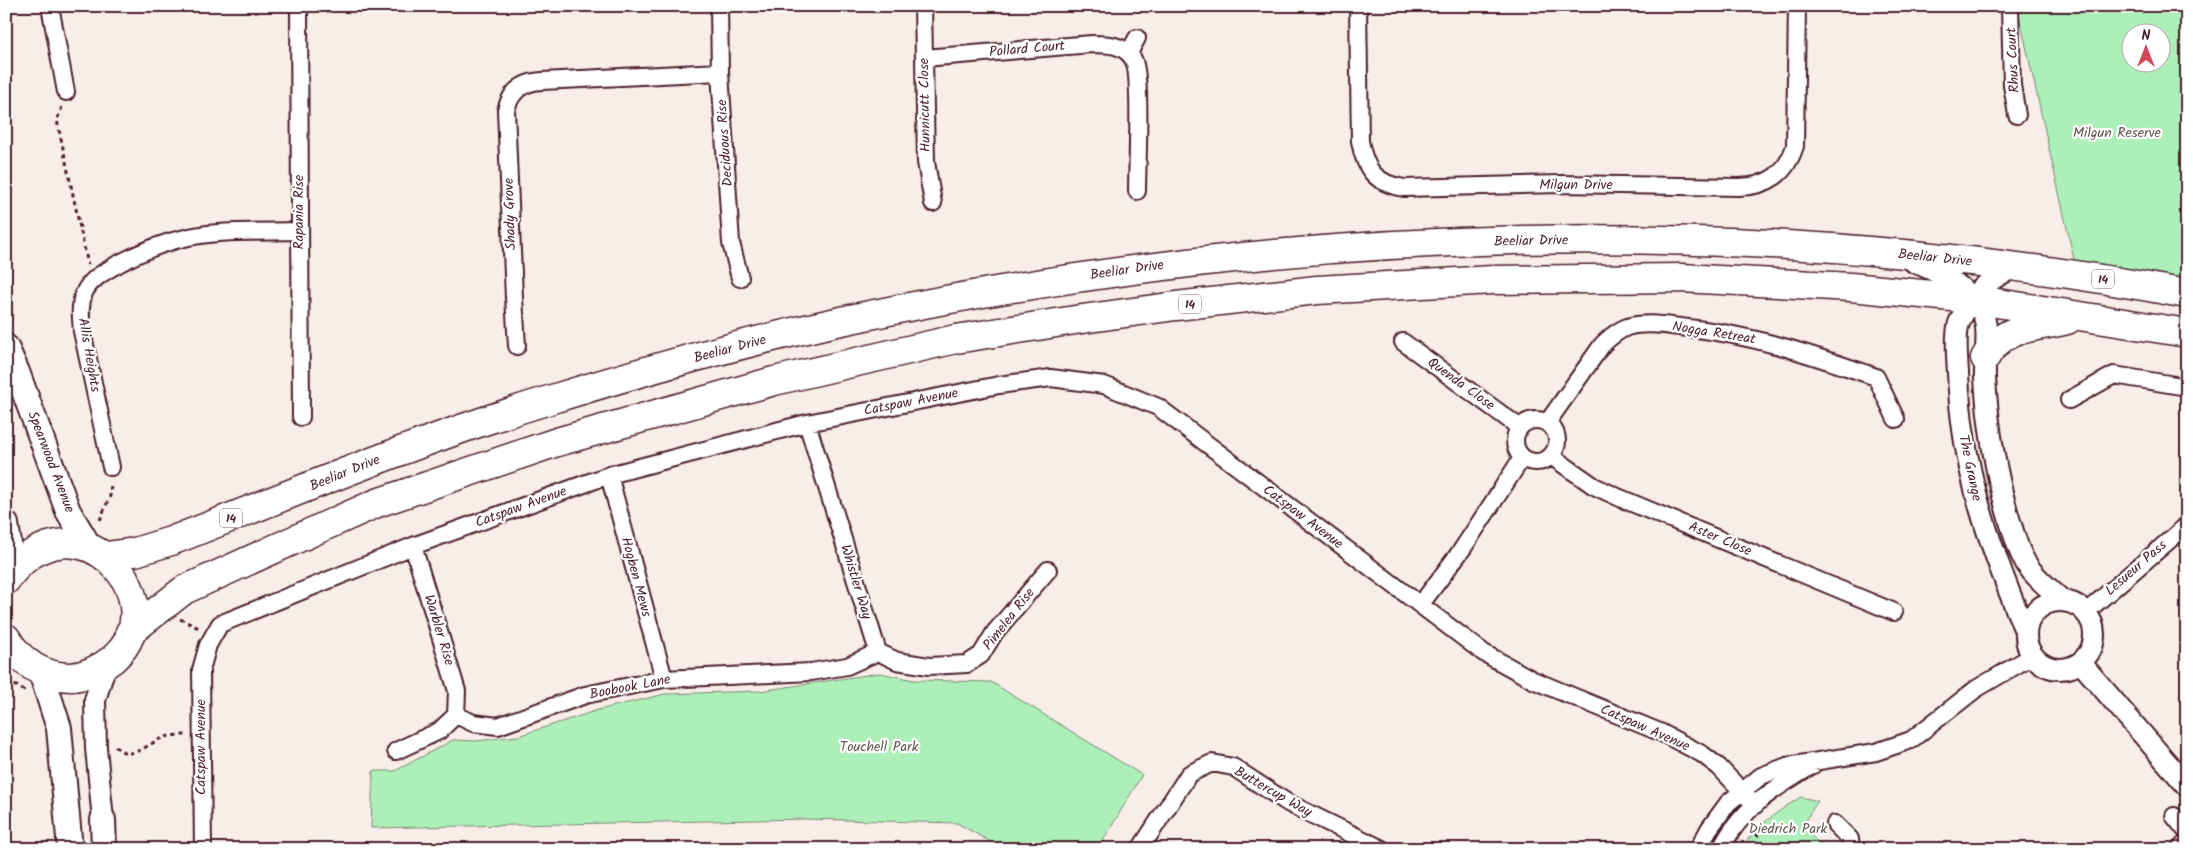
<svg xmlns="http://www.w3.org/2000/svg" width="2193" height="855" viewBox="0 0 2193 855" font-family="Kalam,sans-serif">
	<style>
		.green { fill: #acefb9; stroke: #7b8772; fill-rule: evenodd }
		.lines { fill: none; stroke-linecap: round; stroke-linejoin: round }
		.minor-casing { stroke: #4a1f2b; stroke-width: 20 }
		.tertiary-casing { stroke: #4a1f2b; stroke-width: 24 }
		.secondary-casing { stroke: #4a1f2b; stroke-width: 28 }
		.trunk-casing { stroke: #4a1f2b; stroke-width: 31 }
		.path { stroke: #4a1f2b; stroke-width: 3; stroke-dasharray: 4 4; stroke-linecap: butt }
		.minor { stroke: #fff; stroke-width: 16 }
		.tertiary { stroke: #fff; stroke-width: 20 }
		.secondary { stroke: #fff; stroke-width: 24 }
		.trunk { stroke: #fff; stroke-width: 28 }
		.labels { text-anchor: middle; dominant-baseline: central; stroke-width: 4.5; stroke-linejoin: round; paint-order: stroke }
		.shield { fill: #fff; stroke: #80626b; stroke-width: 1 }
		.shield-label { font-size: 12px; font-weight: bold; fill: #4a1f2b }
		.street-label { font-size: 14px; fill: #4a1f2b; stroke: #fff }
		.park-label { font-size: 14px; fill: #62534e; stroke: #fff }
	</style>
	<rect width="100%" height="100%" fill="#f8ede8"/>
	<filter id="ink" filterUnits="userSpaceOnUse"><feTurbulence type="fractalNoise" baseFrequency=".02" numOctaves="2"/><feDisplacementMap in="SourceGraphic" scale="10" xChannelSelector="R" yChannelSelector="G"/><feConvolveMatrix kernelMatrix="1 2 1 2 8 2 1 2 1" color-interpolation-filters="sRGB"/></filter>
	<g filter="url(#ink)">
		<path class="green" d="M2017,6H2187V281L2075,264ZM2130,32H2160V62H2130Z
			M880,673L914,680L991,682L1142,775L1098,849H1003L957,823L804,819L371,828L373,771H395L453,740L476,741L518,736L598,710L665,694L760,691Z
			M1801,797L1818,801C1815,806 1808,814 1807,820C1804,833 1818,843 1828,849H1741C1756,826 1778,811 1801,797Z"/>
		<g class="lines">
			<defs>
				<path id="minor" d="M50,6L66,92
					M299,6L301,417
					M719,6L720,72L731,243L740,278
					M923,6L926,162L933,203
					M1358,6L1360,141C1365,169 1374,183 1404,188L1561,184L1739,187C1769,186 1786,174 1795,146L1797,6
					M2010,6L2012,85L2017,115
					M1129,53L1137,38
					M924,58L1092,44C1107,44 1124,44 1133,59C1142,73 1137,168 1137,191
					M1403,342L1519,427
					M517,346L514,298L506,110C511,91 523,82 542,81L720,72
					M2069,400L2114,375L2187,387
					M1515 441a21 21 0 1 1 42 0a21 21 0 1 1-42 0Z
					M807,423L878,652L897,661L929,666L967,664L981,655L995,632L1048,570
					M1547,423L1602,345C1609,338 1617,331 1627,327C1644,322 1663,325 1680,327C1751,334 1810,354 1876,377L1896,419
					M1551,456L1594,486L1620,498L1894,612
					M111,467L82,331C81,319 79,305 84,293C90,279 106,271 118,264C140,252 164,242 189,237C224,230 263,232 299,231
					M609,475L664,679
					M413,546L457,691L456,715
					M1421,604L1463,548L1522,458
					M2086,612L2187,525
					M396,751L439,731L456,715L473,723L498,726L585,695L664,679L811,672L847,666L878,652
					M2174,816L2187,832
					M1835,824L1850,839L1851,849
					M203,849L201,670L208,645L220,624L413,546L609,475L807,423L999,385L1051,378L1104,385L1158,407L1484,653L1533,680L1662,733L1702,754L1719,767L1754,804
					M1140,849L1189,774L1212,763L1233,767L1288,803L1382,849
					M1698,849L1709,829L1728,803L1761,776L1787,766L1876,752L1911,740L1976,689L2032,656
					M1721,849C1740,809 1776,787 1813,765
					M2180,849L2187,842"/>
				<path id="tertiary" d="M1914,262C1941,273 1965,285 1981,310C1991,326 1984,359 1985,378C1988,429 1997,482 2013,531C2017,544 2021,558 2030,569C2039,581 2052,591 2063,601
					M2018,267C1991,275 1970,296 1959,323C1955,334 1957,359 1958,372C1961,468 1989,544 2025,631
					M2026 635a34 34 0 1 1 68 0a34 34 0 1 1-68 0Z
					M2081,663L2187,786
					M103,820L96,748L95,700L106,664"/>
				<path id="secondary" d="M6,347L17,372L68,511L90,548
					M6,524L13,570
					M41,672L59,728L70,849
					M103,820L104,849"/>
				<path id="trunk" d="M1985,358C2004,324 2034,329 2067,320
					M106,556L135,552L171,541C297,492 421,439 549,400C652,368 755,339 860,317C1294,225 1750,211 2187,294
					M6,580C75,484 180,600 113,659C101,668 87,676 71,677C42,677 21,663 6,638
					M130,632L184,590L325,526L377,503L557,442L774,381L956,339L1075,320L1176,306L1317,290L1493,280L1681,278L1851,287L1972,299L2187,333"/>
			</defs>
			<use href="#minor" class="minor-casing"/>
			<use href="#tertiary" class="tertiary-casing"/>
			<use href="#secondary" class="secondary-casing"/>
			<use href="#trunk" class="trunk-casing"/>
			<path class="path" d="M62,107L57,120L88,265
				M100,520L110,496L111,483
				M180,619L199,628
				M6,685L17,686L26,692
				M115,746C131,762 145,746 160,739C168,735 179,735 187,735
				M1757,825L1758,849"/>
			<use href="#minor" class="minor"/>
			<use href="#tertiary" class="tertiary"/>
			<use href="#secondary" class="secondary"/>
			<use href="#trunk" class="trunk"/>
		</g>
	</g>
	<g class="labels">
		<g class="shield">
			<rect x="2092" y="269.5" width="22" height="19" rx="4"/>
			<rect x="1179" y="294.5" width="22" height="19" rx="4"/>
			<rect x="220" y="508.5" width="22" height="19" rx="4"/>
		</g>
		<g class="shield-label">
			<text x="2103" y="279">14</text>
			<text x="1190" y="304">14</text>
			<text x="231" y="518">14</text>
		</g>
		<g class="street-label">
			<text transform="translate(1027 49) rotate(-5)">Pollard Court</text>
			<text transform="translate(2013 60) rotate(-93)">Rhus Court</text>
			<text transform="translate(925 105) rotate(-91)">Hunnicutt Close</text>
			<text transform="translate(725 143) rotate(-94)">Deciduous Rise</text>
			<text x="1576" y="185">Milgun Drive</text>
			<text transform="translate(299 212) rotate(-90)">Rapania Rise</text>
			<text transform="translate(510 214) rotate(-92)">Shady Grove</text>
			<text transform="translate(1531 241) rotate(-1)">Beeliar Drive</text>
			<text transform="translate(1935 258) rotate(6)">Beeliar Drive</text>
			<text transform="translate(1127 270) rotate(-8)">Beeliar Drive</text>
			<text transform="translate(1714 333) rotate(9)">Nogga Retreat</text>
			<text transform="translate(730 349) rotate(-15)">Beeliar Drive</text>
			<text transform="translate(89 355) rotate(80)">Allis Heights</text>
			<text transform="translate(1461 384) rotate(36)">Quenda Close</text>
			<text transform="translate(911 402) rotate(-11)">Catspaw Avenue</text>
			<text transform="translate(51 462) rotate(69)">Spearwood Avenue</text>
			<text transform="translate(1970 468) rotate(78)">The Grange</text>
			<text transform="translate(345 473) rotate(-22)">Beeliar Drive</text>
			<text transform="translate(521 507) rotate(-20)">Catspaw Avenue</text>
			<text transform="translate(1303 517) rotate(37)">Catspaw Avenue</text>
			<text transform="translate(1720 539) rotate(23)">Aster Close</text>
			<text transform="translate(2136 568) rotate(-41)">Lesueur Pass</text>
			<text transform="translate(636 577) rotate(75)">Hogben Mews</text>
			<text transform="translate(856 582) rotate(73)">Whistler Way</text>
			<text transform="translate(1009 619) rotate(-52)">Pimelea Rise</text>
			<text transform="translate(439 630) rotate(73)">Warbler Rise</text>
			<text transform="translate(630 687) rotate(-11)">Boobook Lane</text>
			<text transform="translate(1645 728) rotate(24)">Catspaw Avenue</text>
			<text transform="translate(201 747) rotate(-90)">Catspaw Avenue</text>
			<text transform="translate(1273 792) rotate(30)">Buttercup Way</text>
		</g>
		<g class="park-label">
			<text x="2117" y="133">Milgun Reserve</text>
			<text x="879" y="747">Touchell Park</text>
			<text x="1788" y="829">Diedrich Park</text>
		</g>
	</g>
	<rect width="2193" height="855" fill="none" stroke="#fff" stroke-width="25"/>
	<rect x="12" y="12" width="2168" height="830" fill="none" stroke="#4a1f2b" stroke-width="2" filter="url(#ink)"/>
	<g transform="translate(2146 48)"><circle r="24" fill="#ffffff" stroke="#b7a5aa"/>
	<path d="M0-4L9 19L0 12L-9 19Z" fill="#d1495b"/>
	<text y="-8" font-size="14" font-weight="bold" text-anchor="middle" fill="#4a1f2b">N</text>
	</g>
</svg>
